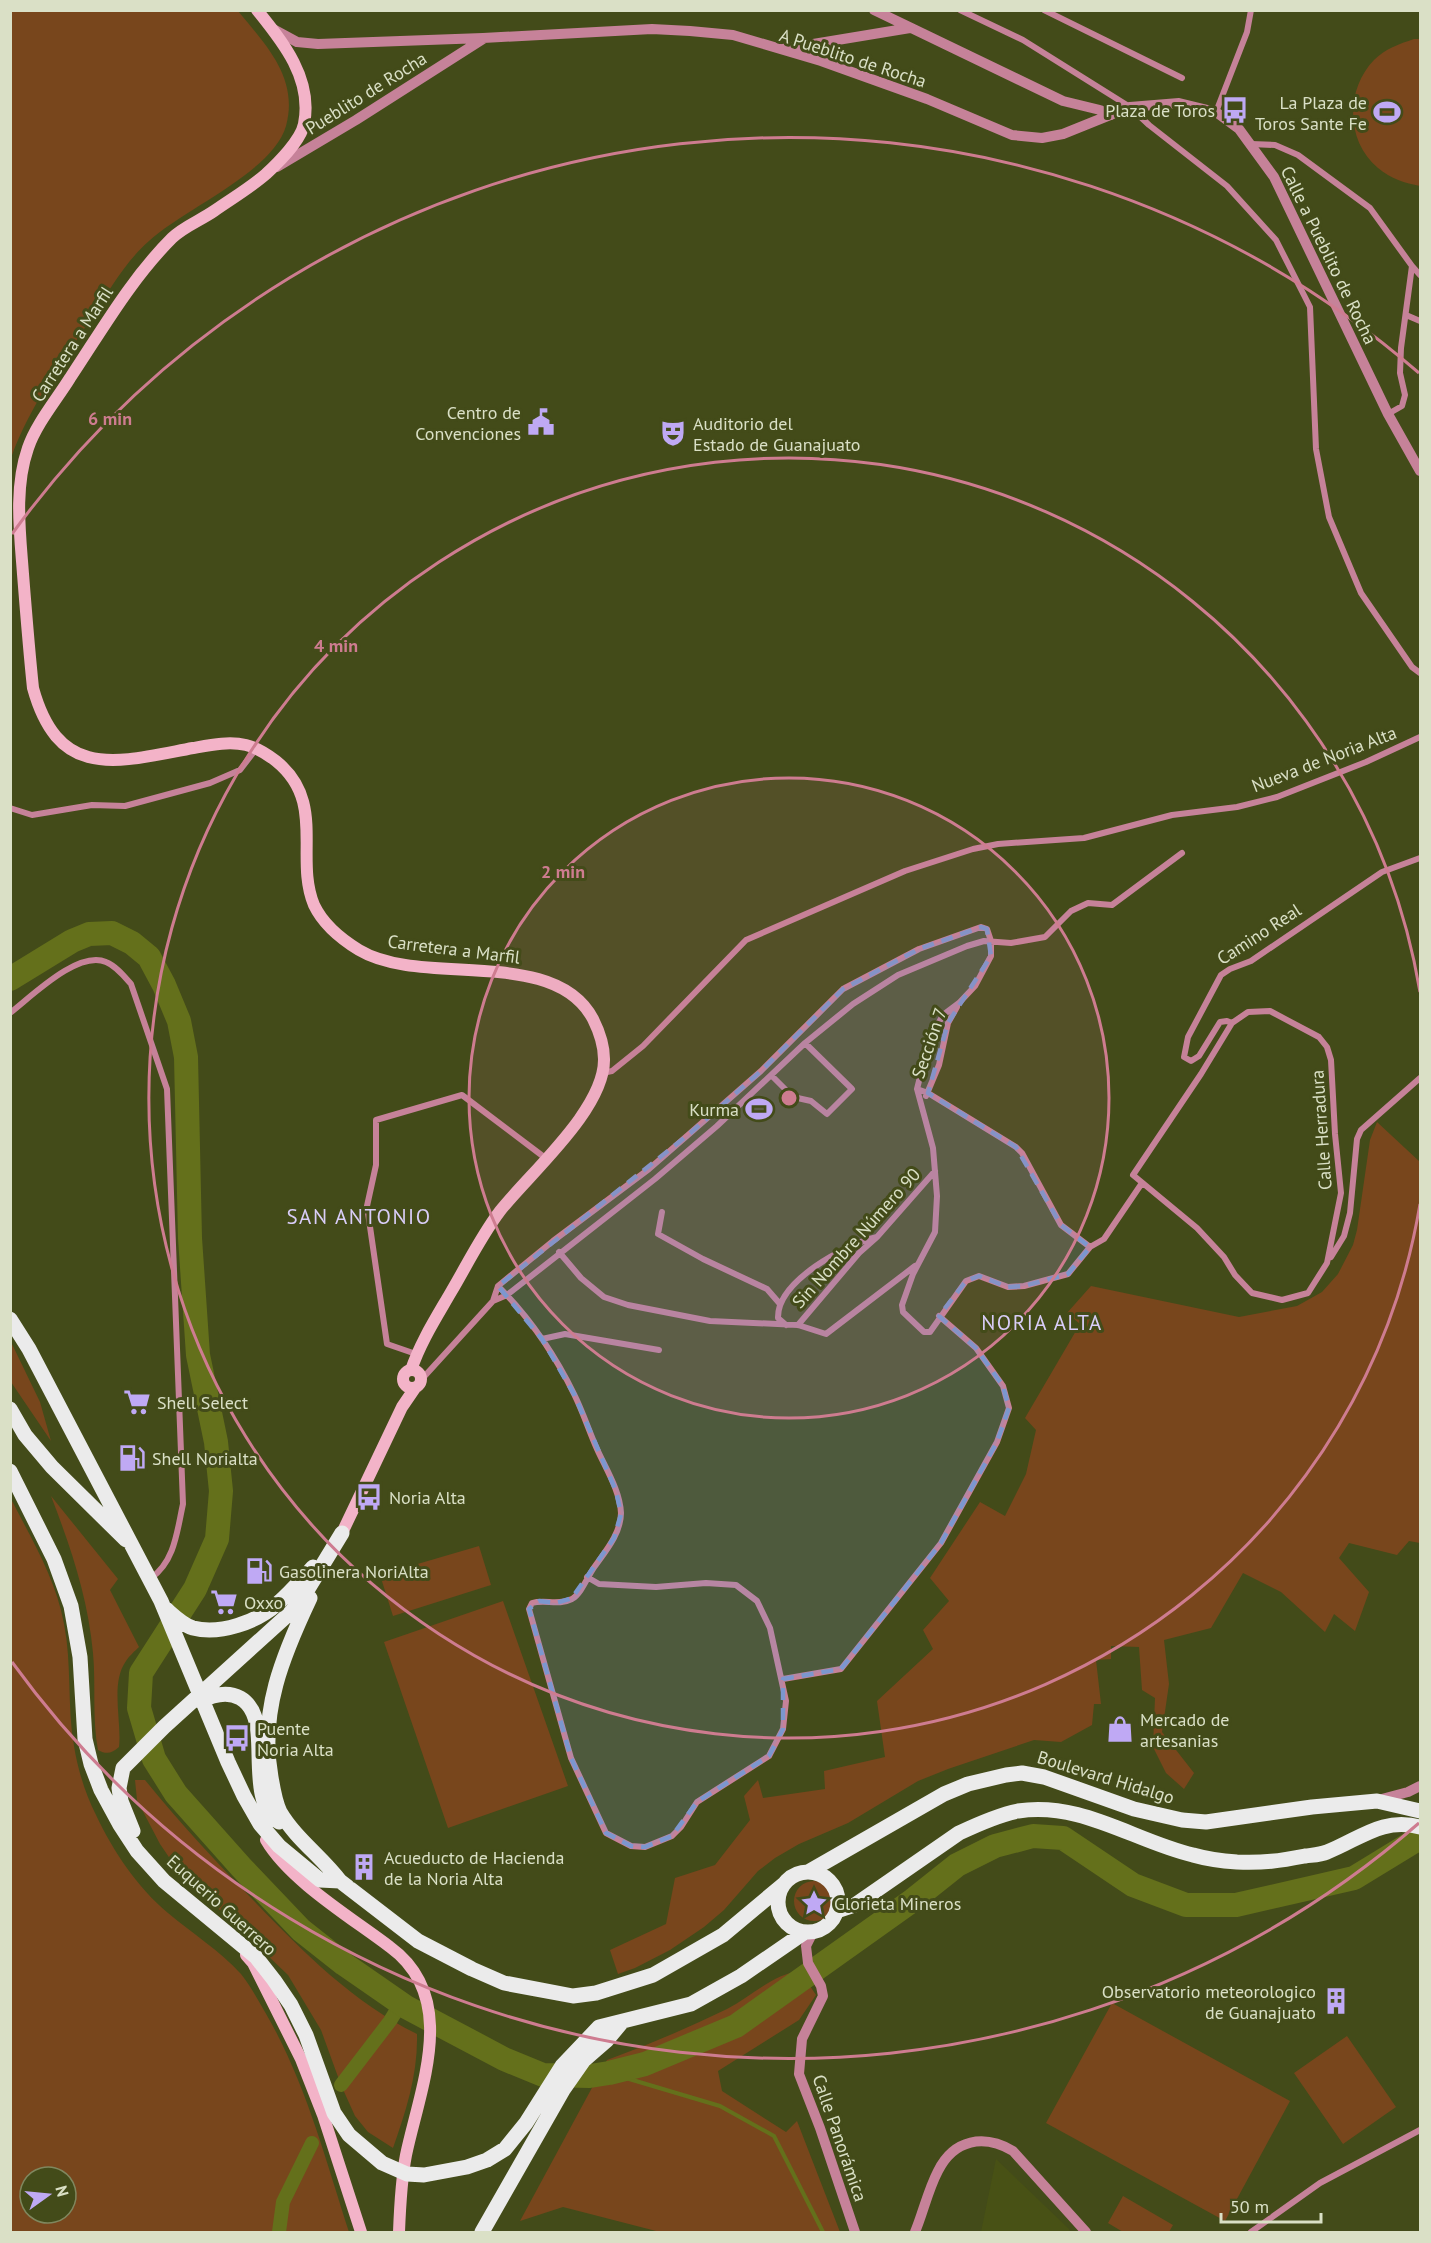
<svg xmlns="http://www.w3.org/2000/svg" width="1431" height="2243" viewBox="0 0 1431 2243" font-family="'PT Sans',sans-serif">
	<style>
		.built { fill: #485115 }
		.green { fill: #78461c; fill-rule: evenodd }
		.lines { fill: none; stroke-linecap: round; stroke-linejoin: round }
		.stream { stroke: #64701b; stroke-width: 4 }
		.canal { stroke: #64701b; stroke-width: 14 }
		.river { stroke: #64701b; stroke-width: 24 }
		.minor { stroke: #c68299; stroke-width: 6 }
		.tertiary { stroke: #c68299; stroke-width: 10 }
		.secondary { stroke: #f3b3c8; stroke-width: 12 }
		.primary { stroke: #ebebeb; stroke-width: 15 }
		.marked { fill: #7c97cf; fill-opacity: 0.2; stroke: #7c97cf; stroke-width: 4.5; stroke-dasharray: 12 8; stroke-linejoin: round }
		.ring { fill: none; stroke: #ce7c90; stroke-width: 3 }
		.labels { text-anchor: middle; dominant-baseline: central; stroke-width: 6; stroke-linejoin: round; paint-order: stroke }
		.street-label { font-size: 18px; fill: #dae0c6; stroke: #434b19 }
		.poi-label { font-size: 18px; fill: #dae0c6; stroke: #434b19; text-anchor: start }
		.quarter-label { font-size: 21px; letter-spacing: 1.5px; fill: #d9cdf8; stroke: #434b19 }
		.centre { fill: #ce7c90; stroke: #434b19; stroke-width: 3 }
		.ring-label { font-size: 18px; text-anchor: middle; font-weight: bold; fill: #ce7c90; stroke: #434b19; stroke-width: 6; stroke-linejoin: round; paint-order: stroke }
	</style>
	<rect width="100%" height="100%" fill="#434b19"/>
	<path class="built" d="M996,2159L1069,2229L1070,2232H981Z"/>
	<path class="green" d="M11,10L238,11C266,45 299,78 286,126C273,172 185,208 149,241C125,262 109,291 92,317C62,363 29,407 11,458Z
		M1414,39H1420V186C1405,183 1391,179 1378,168C1346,142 1345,90 1374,60C1385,49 1399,44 1414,39Z
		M1377,1122L1420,1162V1543L1409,1541L1397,1555L1349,1543L1339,1558L1369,1592L1355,1631L1334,1614L1325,1632L1281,1592L1243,1573L1211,1628L1164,1640L1169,1684L1162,1732L1194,1773L1184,1789L1166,1773L1153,1747L1155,1698L1142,1690L1139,1647L1111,1646V1659L1096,1660L1101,1704H1094L1092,1725L1061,1742L1034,1740L948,1769L918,1781L848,1823L799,1844L775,1858L758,1871L724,1910L704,1927L670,1950L635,1968L618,1974L610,1950L666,1924L675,1878L715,1865L750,1820L744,1796L758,1780L763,1798L825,1789L824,1771L885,1757L877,1701L933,1649L923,1630L949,1601L930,1578L980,1502L1005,1516L1026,1474L1036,1430L1025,1418L1080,1324L1067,1313L1091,1286L1239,1317L1297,1306L1322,1292L1338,1274L1353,1245L1357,1230L1370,1140Z
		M11,1342L40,1402L51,1441L11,1382Z
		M51,1496L118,1579L110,1590L139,1647C135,1651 129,1656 126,1661C110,1683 122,1722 119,1747C112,1753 107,1755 98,1750C92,1718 96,1685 93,1653C88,1598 71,1548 51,1496Z
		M11,1499C32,1540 56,1579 64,1624C72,1664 67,1706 74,1746C78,1770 85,1793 96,1815C113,1851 137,1887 168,1913C192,1933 220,1951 241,1974C250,1985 258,2000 265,2012C305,2080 325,2158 349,2232H11ZM30,2177H66V2213H30Z
		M479,1546L491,1585L393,1616L380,1575Z
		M503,1601L568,1786L448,1828L384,1642Z
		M135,1780H145C180,1823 217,1863 255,1902C303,1952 354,2003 417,2034C418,2074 406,2111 393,2148L368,2132L355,2116L341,2085L321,2030L288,1975L177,1869L160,1844L137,1800Z
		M794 1901a20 20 0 1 1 40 0a20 20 0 1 1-40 0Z
		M800,1971L816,1995L799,2020L718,2071L722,2091L786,2132L797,2121L840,2232H660L563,2207L520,2221L607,2060C648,2045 688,2028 727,2009C751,1997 773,1974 800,1971Z
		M1112,2003L1290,2101L1225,2221L1046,2123Z
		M1347,2036L1396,2107L1343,2144L1294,2073Z
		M1123,2196L1173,2225L1169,2232H1123L1108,2223Z"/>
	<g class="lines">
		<path class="stream" d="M609,2073L720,2106L774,2136L823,2232"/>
		<path class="canal" d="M341,2085L390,2021L401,2003
			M279,2232L283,2202L312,2143"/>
		<path class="river" d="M10,979L72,941L89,934L112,933L132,943L149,957L164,985L179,1021L186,1057L190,1238L198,1355L216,1442L221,1491L217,1539L195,1589L141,1673L139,1708L154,1759L176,1794L241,1867L301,1930L344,1964L406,2007L504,2059L543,2075L590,2076L609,2073L645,2064L736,2026L913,1900L957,1865L995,1846L1033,1836L1063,1838L1133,1885L1186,1905H1236L1354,1878L1413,1842L1420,1833"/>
		<path class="minor" d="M960,10L1023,40L1130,107L1149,125L1227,186L1276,240L1310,307L1316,449L1329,517L1361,593L1412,667L1420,673
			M1044,10L1182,78
			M1216,112L1247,32L1251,10
			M1251,144L1275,145L1298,155L1370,208L1412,266L1401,348L1400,373L1405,395L1402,406L1388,414
			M1412,266L1420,275
			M1406,315L1420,321
			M10,808L32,815L92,805L125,806L210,783L240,770L256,749
			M1270,1011L1319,1037L1327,1047L1331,1060L1335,1134L1341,1193L1327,1263L1308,1293L1282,1300L1252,1293L1235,1275L1224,1257L1197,1228L1133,1175L1201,1074L1232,1023L1248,1012Z
			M10,1013C32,996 78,950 106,962C116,966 124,976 131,984L167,1089L183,1504C177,1531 175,1561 151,1578
			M1232,1023L1227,1021L1220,1022L1199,1056L1191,1061L1184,1057L1188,1037L1221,975L1230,969L1251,961L1382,872L1420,858
			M602,1073L612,1071L643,1046L746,940L905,871L973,849L998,844L1084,838L1172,815L1237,807L1277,797L1366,762L1420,737
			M771,1075L793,1097L811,1101L827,1114L852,1089L805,1043
			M917,1089L928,1093L1016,1147L1022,1153L1061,1225L1090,1247
			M926,1096L939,1065L948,1023L957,1007
			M662,1212L658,1234L703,1259L767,1289L780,1304
			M559,1252L581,1278L604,1297L628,1305L710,1321L798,1325L826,1334L915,1266
			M1331,1257L1344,1236L1350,1213L1357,1139L1361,1130L1420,1078
			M498,1286C529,1317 555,1355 574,1394C583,1412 589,1431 597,1449C606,1469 620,1491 621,1513C621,1534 604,1553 593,1569C587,1578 581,1594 572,1599C558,1606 545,1599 532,1603L529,1609L571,1758L606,1833L631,1846L645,1847L672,1836L681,1827L697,1802L769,1756L783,1729L786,1701L770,1628L757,1601L736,1585L706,1583L656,1587L599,1584L587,1577
			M493,1301L498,1286L553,1241L649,1169L688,1135L761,1071L843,989L919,949L981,927L987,929L991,941V956L975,986L959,1003L943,1015L930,1038L919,1081L917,1089L933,1148L937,1196L935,1232L913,1274L902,1305L903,1312L924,1332H930L966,1281L979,1276L1008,1287L1024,1286L1068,1274L1090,1247L1104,1239L1142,1183
			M786,1325L778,1318C777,1281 846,1244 877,1237
			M798,1325L859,1253L877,1237L935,1171
			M542,1339L565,1334L659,1350
			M416,1354L387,1344L367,1206L376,1165V1120L462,1095L548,1160
			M422,1379L493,1301L507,1295L655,1179L717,1126L805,1043L853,1004L898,975L967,946L984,941L1011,943L1045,937L1071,911L1088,903L1112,905L1182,853
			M783,1679L841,1669L941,1543L997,1442L1009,1408L1003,1386L976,1348L939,1316
			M1251,2232L1320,2183L1420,2130"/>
		<path class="tertiary" d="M874,10L1063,101L1100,110L1111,115
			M273,29L297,42L318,44L483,38L652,29L690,31L733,35L821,61L927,99L1012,135L1042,138L1063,134L1130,107L1179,103L1216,112L1239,129L1274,177L1388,414L1420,471
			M783,49L910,28
			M277,167L356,120L483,39
			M1378,1800L1408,1792L1420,1786
			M813,1932L806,1946L808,1963L821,1986L823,1996L802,2039L799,2074L820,2128L855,2232
			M915,2232C923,2213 928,2190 938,2171C954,2139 984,2134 1013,2151L1086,2232"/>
		<path class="secondary" d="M257,10C283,42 313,79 304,124C301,140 278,163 266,174C250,188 231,199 214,211C201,220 183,227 172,238C131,279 102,330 70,378C57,399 36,424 28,448C14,488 20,533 23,574C26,612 29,650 33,688C59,782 118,762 193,748C210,745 229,741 246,745C258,748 267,754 276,761C327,802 294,857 314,905C323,924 341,939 359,950C422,988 554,945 593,1019C599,1031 604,1045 604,1059C605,1109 530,1173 500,1211C481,1236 467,1265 451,1292C436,1318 421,1341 411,1370
			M403 1379a9 9 0 1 1 18 0a9 9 0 1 1-18 0Z
			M342,1533L402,1407L415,1388
			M266,1840C290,1881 352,1918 390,1947C460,1998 420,2088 406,2155C401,2181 400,2206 399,2232
			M246,1955L253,1963L301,2059L323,2115L361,2232"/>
		<path class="primary" d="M10,1319L29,1349L161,1601L228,1762L244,1796L260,1824L279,1846L320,1880L340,1881L418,1941L472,1969L504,1983L573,1996L596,1993L653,1975L723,1935L784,1884
			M10,1409L25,1435L52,1467L126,1540
			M10,1471L54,1559L71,1606L80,1657L85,1739L91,1764L101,1790L120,1825L137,1851L164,1881L256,1957L274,1980L291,2005L306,2035L334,2113L349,2135L382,2163L407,2174L424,2175L467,2167L487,2160L505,2149L526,2123L562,2066L599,2027L691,2004L741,1976L805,1932
			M310,1598C283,1655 259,1712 271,1777C273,1789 275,1802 280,1812C296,1839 322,1857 340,1881
			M166,1609C174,1616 183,1625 193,1628C220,1635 257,1622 277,1604C290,1593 301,1580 313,1567
			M200,1701C233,1685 255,1698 258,1734C261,1758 254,1808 279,1822
			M133,1831L121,1801L119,1788L123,1768L164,1727L291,1612L300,1602L342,1533
			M808,1872L944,1794L968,1784L1006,1775L1022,1773L1044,1777L1134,1809L1182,1820L1206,1822L1312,1807L1377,1801L1420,1811
			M778 1902a30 30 0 1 1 60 0a30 30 0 1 1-60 0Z
			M837,1911L855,1905L959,1833C978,1824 998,1815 1018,1811C1081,1801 1134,1841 1193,1855C1207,1859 1222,1861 1237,1862C1264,1863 1279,1861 1305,1856C1312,1855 1320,1855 1327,1852C1360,1839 1382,1817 1420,1827
			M482,2232L563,2090L584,2060L607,2040L622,2022"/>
	</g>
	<path class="marked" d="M981,927L987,929L991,956L948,1023L928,1093L1016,1147L1061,1225L1090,1247L1068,1274L1024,1286L1008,1287L979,1276L966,1281L939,1316L976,1348L1003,1386L1009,1408L997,1442L941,1543L841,1669L783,1679V1729L769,1756L697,1802L672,1836L645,1847L631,1846L606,1833L571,1758L529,1609L539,1601L556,1603L572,1598L614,1538L621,1514L616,1491L574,1394L542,1339L498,1286L688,1135L761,1071L843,989L919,949Z"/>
	<circle cx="789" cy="1098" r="320" fill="#ce7c90" fill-opacity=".12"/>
	<g class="ring">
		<circle cx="789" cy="1098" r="320"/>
		<path d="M1420 1204A640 640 0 1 1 1420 992"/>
		<path d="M1419 1823A960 960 0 0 1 12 1662M12 534A960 960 0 0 1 1419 373"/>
	</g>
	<defs>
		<symbol id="bus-bare" viewBox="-9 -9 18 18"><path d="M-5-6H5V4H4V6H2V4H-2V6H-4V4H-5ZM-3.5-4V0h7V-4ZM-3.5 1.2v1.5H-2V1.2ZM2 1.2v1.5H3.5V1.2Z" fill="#bfa9f4" stroke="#434b19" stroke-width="2.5" paint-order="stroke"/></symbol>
		<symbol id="stadium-bare" viewBox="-9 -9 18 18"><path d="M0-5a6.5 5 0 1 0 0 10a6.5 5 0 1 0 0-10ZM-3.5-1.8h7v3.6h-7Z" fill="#bfa9f4" stroke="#434b19" stroke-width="2.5" paint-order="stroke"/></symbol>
		<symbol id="civic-bare" viewBox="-9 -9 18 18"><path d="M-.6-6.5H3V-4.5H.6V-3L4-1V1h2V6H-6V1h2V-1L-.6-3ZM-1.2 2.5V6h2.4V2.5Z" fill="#bfa9f4" stroke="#434b19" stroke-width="2.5" paint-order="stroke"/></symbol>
		<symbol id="theatre-bare" viewBox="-9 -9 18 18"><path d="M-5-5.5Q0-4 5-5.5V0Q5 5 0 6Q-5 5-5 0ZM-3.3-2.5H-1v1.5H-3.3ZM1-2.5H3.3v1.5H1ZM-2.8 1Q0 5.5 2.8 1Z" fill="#bfa9f4" stroke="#434b19" stroke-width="2.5" paint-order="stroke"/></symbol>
		<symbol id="supermarket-bare" viewBox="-9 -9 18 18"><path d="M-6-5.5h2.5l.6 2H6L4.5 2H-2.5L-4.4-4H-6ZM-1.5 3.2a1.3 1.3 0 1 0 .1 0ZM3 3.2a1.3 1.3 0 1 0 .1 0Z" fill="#bfa9f4" stroke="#434b19" stroke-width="2.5" paint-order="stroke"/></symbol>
		<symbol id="fuel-bare" viewBox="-9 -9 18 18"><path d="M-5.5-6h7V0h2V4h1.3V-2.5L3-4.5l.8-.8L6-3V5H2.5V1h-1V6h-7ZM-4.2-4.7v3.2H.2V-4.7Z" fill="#bfa9f4" stroke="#434b19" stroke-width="2.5" paint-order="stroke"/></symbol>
		<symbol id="shop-bare" viewBox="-9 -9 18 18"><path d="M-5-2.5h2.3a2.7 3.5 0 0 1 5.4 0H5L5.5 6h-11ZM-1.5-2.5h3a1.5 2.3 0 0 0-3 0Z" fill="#bfa9f4" stroke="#434b19" stroke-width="2.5" paint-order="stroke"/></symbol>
		<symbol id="building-bare" viewBox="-9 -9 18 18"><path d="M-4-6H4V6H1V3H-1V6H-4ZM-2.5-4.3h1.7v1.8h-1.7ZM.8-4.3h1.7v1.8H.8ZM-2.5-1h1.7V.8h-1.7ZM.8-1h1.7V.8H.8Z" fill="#bfa9f4" stroke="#434b19" stroke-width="2.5" paint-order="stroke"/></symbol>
		<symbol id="sight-bare" viewBox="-9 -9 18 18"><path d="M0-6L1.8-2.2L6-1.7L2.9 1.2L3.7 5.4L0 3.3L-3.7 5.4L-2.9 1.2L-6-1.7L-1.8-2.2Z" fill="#bfa9f4" stroke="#434b19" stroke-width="2.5" paint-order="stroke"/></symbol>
	</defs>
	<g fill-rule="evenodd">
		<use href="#bus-bare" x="1216" y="91" width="38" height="38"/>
		<use href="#stadium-bare" x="1368" y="93" width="38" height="38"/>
		<use href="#civic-bare" x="522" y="403" width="38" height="38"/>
		<use href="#theatre-bare" x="654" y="414" width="38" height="38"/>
		<use href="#stadium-bare" x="740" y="1090" width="38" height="38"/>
		<use href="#supermarket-bare" x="118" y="1383" width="38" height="38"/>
		<use href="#fuel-bare" x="113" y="1439" width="38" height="38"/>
		<use href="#bus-bare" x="350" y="1478" width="38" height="38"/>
		<use href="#fuel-bare" x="240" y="1552" width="38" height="38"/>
		<use href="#supermarket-bare" x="205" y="1583" width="38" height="38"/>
		<use href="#shop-bare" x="1101" y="1710" width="38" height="38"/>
		<use href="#bus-bare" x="218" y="1719" width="38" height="38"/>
		<use href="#building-bare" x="345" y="1848" width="38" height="38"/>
		<use href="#sight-bare" x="795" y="1884" width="38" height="38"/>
		<use href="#building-bare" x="1317" y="1982" width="38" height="38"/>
	</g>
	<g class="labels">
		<g class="street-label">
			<text transform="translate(853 58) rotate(18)">A Pueblito de Rocha</text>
			<text transform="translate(366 93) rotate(-32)">Pueblito de Rocha</text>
			<text transform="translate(1329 255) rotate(64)">Calle a Pueblito de Rocha</text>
			<text transform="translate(72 344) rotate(-57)">Carretera a Marfil</text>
			<text transform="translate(1324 759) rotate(-21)">Nueva de Noria Alta</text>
			<text transform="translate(1259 934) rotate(-33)">Camino Real</text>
			<text transform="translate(454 949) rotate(7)">Carretera a Marfil</text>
			<text transform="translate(929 1043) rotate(-71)">Sección 7</text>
			<text transform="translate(1321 1130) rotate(-94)">Calle Herradura</text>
			<text transform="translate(856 1238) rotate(-48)">Sin Nombre Número 90</text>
			<text transform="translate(1106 1777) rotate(17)">Boulevard Hidalgo</text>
			<text transform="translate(222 1905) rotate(42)">Euquerio Guerrero</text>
			<text transform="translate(840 2138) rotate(71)">Calle Panorámica</text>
		</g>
		<g class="poi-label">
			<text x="1367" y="102" text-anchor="end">La Plaza de<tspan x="1367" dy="21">Toros Sante Fe</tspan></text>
			<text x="1215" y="110" text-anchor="end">Plaza de Toros</text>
			<text x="521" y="412" text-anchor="end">Centro de<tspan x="521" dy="21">Convenciones</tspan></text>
			<text x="693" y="423">Auditorio del<tspan x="693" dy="21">Estado de Guanajuato</tspan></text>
			<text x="739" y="1109" text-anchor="end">Kurma</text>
			<text x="157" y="1402">Shell Select</text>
			<text x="152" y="1458">Shell Norialta</text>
			<text x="389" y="1497">Noria Alta</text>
			<text x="279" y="1571">Gasolinera NoriAlta</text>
			<text x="244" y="1602">Oxxo</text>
			<text x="1140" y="1719">Mercado de<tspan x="1140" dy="21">artesanias</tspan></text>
			<text x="257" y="1728">Puente<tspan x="257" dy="21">Noria Alta</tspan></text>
			<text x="384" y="1857">Acueducto de Hacienda<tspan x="384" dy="21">de la Noria Alta</tspan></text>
			<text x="834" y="1903">Glorieta Mineros</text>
			<text x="1316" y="1991" text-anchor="end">Observatorio meteorologico<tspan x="1316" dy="21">de Guanajuato</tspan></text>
		</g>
		<g class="quarter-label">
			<text x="359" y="1216">SAN ANTONIO</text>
			<text x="1042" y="1322">NORIA ALTA</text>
		</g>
	</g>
	<circle cx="789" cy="1098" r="9" class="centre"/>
	<g class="ring-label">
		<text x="110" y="425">6 min</text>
		<text x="336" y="652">4 min</text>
		<text x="563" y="878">2 min</text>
	</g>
	<rect width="1431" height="2243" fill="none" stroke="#dae0c6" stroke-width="24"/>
	<g transform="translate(48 2195) rotate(75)"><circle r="28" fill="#434b19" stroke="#7f875e" stroke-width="1.5"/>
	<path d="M0-4.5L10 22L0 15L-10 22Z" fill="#bfa9f4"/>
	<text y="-9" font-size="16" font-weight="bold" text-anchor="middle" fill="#dae0c6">N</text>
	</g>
	<path d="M1221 2213v9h100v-9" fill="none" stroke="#dae0c6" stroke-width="3"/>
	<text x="1230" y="2213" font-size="18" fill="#dae0c6" stroke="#434b19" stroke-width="4.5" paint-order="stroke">50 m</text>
</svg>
